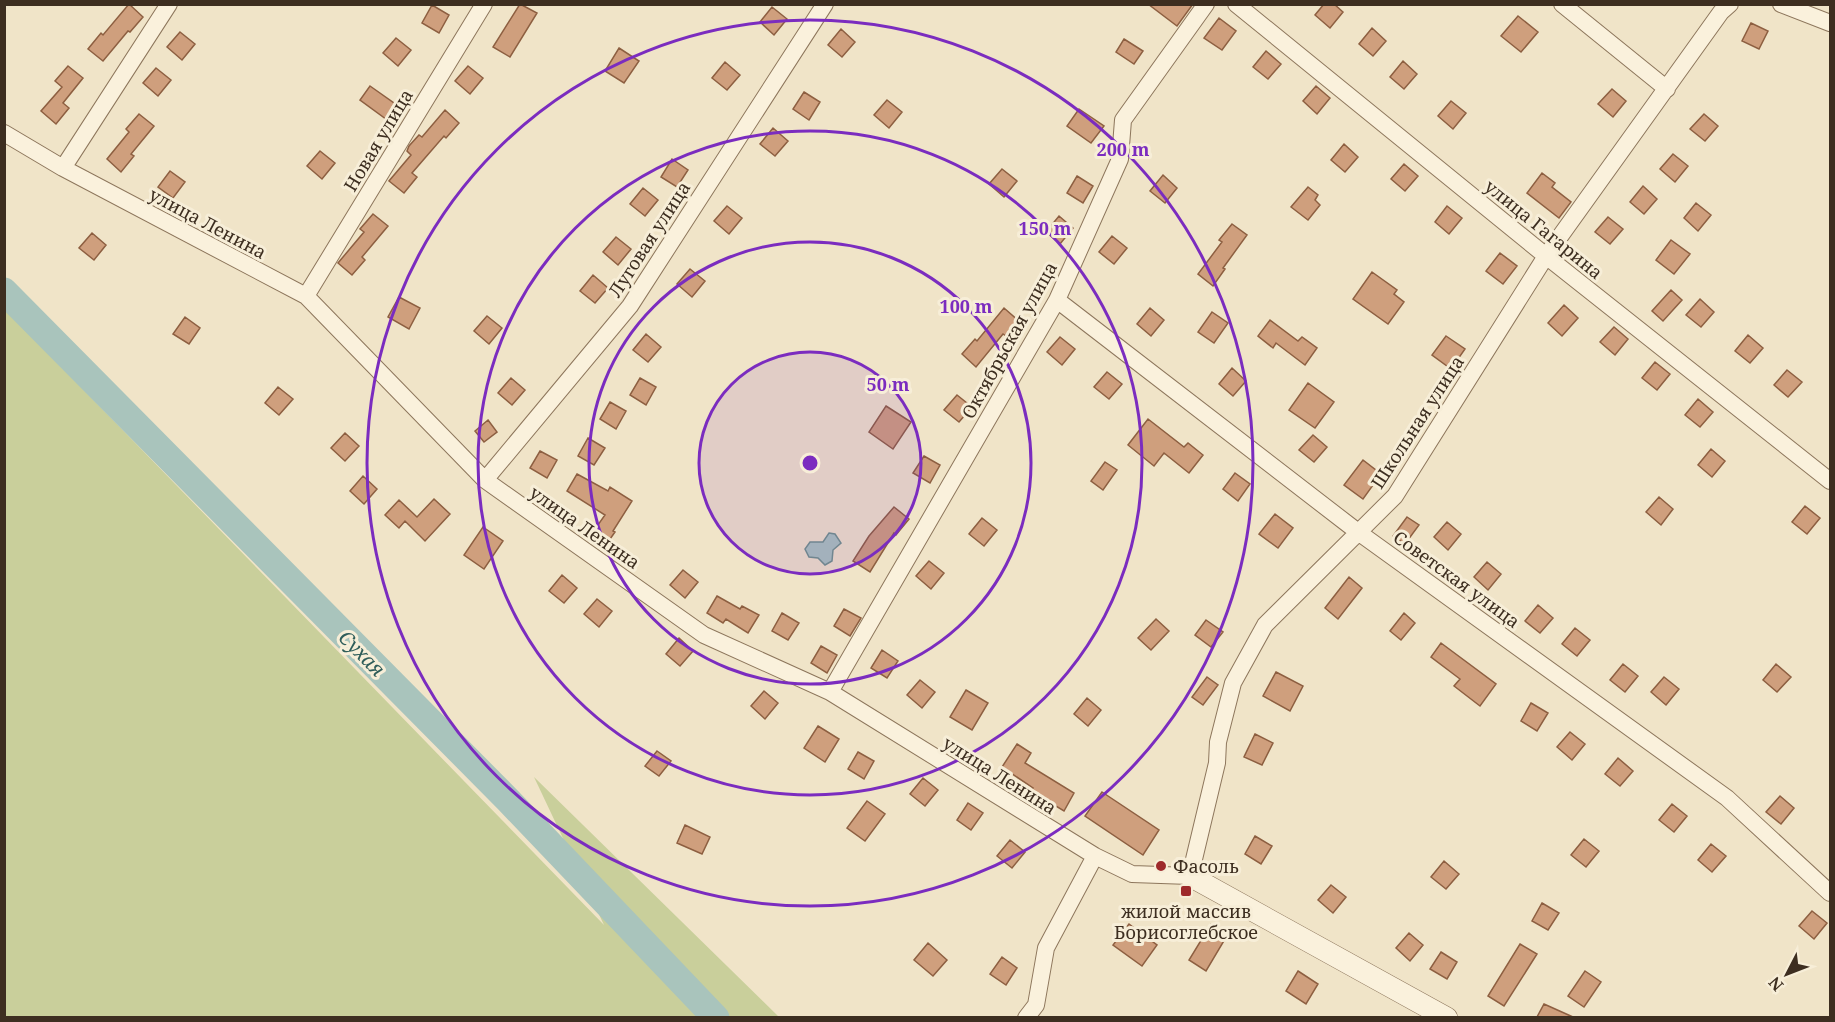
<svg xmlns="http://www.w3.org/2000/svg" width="1835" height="1022" viewBox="0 0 1835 1022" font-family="'Noto Serif',serif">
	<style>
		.green { fill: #c9cf9b }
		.water { fill: #a9c4bc; stroke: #6f938a; stroke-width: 1.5 }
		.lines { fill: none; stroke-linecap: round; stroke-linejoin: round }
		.river { stroke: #a9c4bc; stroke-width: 27 }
		.building { fill: #cf9f7d; stroke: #8d5f41; stroke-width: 1.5 }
		.minor-casing { stroke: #8d765c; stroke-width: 18 }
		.tertiary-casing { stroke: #8d765c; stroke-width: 22 }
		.minor { stroke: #faf1dc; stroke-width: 16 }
		.tertiary { stroke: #faf1dc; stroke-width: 21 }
		.ring { fill: none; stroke: #7b2cbf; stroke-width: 3 }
		.poi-dot { fill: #9e2a2b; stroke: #f7eed8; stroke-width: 2 }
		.labels { text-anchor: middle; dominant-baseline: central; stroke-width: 6; stroke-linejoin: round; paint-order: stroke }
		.street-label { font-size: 18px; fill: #3d2e20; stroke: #f7eed8 }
		.poi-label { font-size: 18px; fill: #3d2e20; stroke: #f7eed8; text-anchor: start }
		.water-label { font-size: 20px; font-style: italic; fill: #2f5d5a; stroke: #f7eed8 }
		.centre { fill: #7b2cbf; stroke: #f7eed8; stroke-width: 3 }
		.ring-label { font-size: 18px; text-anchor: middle; font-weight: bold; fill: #7b2cbf; stroke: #f7eed8; stroke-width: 6; stroke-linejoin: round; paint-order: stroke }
	</style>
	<rect width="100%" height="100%" fill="#f0e4c8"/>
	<path class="green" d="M5,309L604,925L534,777L779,1017H5Z"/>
	<path class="water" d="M829,533L835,534L841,543L833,550L832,561L825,565L818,558L809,557L805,549L810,542H823Z"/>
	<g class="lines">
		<path class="river" d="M4,291L508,800L716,1018"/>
	</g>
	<path class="building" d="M129,4L143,17L130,32L128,31L103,61L88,49L101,33L103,35Z
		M520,4L537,13L510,57L493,47Z
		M1148,4H1193L1177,26Z
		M1324,4H1334L1343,12L1330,28L1315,15Z
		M432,5L449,15L439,33L422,23Z
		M772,7L787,19L774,35L760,22Z
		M1518,16L1538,32L1521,52L1501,36Z
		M1219,18L1236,31L1222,50L1204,38Z
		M1751,23L1768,31L1759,49L1742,41Z
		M1372,28L1386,41L1373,56L1359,44Z
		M841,29L855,42L842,57L828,45Z
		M180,32L195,44L182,60L167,47Z
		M396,38L411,50L398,66L383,53Z
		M1124,39L1143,51L1134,64L1116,52Z
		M619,48L639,61L624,83L605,71Z
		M1266,51L1281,64L1268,79L1253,67Z
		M1403,61L1417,74L1404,89L1390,77Z
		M725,62L740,75L727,90L712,78Z
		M68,66L83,78L63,103L69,108L56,124L41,111L62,87L55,81Z
		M468,66L483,78L470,94L455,81Z
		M156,68L171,80L158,96L143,83Z
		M370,86L401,108L390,122L360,100Z
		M1316,86L1330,98L1317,114L1303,101Z
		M1612,89L1626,101L1613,117L1598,104Z
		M804,92L820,102L809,120L793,109Z
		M887,100L902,112L889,128L874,115Z
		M1451,101L1466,113L1453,129L1438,116Z
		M1079,109L1104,126L1091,143L1067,126Z
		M445,110L459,123L446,138L444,136L412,173L417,177L404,193L389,181L411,155L407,151L409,146L419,135L422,137Z
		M139,114L154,126L131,154L134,156L121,172L107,159L129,132L126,129Z
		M1704,114L1718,126L1705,141L1690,129Z
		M773,128L788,141L775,156L760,144Z
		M1344,144L1358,157L1345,172L1331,160Z
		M320,151L335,163L322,179L307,166Z
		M1673,154L1688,166L1675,182L1660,169Z
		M672,159L688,170L677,187L661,177Z
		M1404,164L1418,176L1405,191L1391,179Z
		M1002,169L1017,181L1004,197L989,184Z
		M170,171L185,182L173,198L158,187Z
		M1542,173L1555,183L1552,187L1571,202L1559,218L1527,193Z
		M1163,175L1177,188L1165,203L1150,191Z
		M1077,176L1093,186L1083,203L1067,193Z
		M1643,186L1657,199L1644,214L1630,202Z
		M1308,187L1318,195L1315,200L1320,205L1308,220L1291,207Z
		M643,188L658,200L645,216L630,204Z
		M1696,203L1711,215L1698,231L1684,218Z
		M727,206L742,218L729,234L714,221Z
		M1447,206L1462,218L1449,234L1435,222Z
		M373,214L388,226L362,257L365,260L352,275L338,263L364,232L360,229Z
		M1059,216L1073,228L1060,244L1046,232Z
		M1608,217L1623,229L1610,244L1595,232Z
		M1232,224L1247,235L1223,268L1225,269L1213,286L1198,274L1222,242L1219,240Z
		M92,233L106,245L94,260L79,248Z
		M1112,236L1127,248L1114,264L1099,252Z
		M616,237L631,249L618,265L603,252Z
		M1671,240L1690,254L1674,274L1656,260Z
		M1500,253L1517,266L1503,284L1486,271Z
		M690,269L705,281L692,297L677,284Z
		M1372,272L1397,290L1394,294L1404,302L1388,324L1353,299Z
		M593,275L608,288L595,303L580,291Z
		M1671,290L1682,300L1663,321L1652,311Z
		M399,297L420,308L409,329L388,317Z
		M1700,299L1714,312L1701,327L1686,315Z
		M1564,305L1578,318L1562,336L1548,323Z
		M1004,308L1019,321L1006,336L1003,334L976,367L962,354L975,339L977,341Z
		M1150,308L1164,320L1151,336L1137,324Z
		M1212,312L1228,323L1214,343L1198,332Z
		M487,316L502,328L489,344L474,331Z
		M185,317L200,328L189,344L173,334Z
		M1270,320L1298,341L1302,337L1317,348L1305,365L1276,343L1273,348L1258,336Z
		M1614,327L1628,339L1615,355L1600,342Z
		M646,334L661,347L648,362L633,350Z
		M1748,335L1763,348L1750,363L1735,351Z
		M1446,336L1465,349L1451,369L1432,355Z
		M1060,337L1075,349L1062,365L1047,352Z
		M1655,362L1670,374L1657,390L1642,378Z
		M1232,368L1246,381L1233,396L1219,384Z
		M1787,370L1802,382L1788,397L1774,385Z
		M1107,372L1122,384L1109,399L1094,387Z
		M511,378L525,390L512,405L498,393Z
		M640,378L656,387L646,405L630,395Z
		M1308,383L1334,402L1315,428L1289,410Z
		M278,387L293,399L279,415L265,403Z
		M957,395L972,407L959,422L944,410Z
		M1698,399L1713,412L1700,427L1685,415Z
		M610,402L626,411L616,429L600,419Z
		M886,406L911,422L893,449L869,432Z
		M1148,419L1184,447L1188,443L1203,455L1189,473L1164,453L1154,466L1128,445Z
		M488,420L497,432L484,442L475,431Z
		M345,433L359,446L345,461L331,448Z
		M1313,435L1327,447L1314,462L1299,450Z
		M588,438L605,448L594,465L578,456Z
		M1711,449L1725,461L1712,477L1698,465Z
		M540,451L557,460L547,478L530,468Z
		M924,456L940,465L930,483L913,473Z
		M1363,460L1381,474L1363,499L1344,485Z
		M1105,462L1117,470L1103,490L1091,481Z
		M1235,473L1250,484L1238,501L1223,489Z
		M577,474L608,491L610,487L632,501L613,531L615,532L603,549L588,539L605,515L567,491Z
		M363,476L377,489L364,504L350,491Z
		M1659,497L1673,509L1661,525L1646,512Z
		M434,499L450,514L425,541L405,521L399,528L385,515L399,500L417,517Z
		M1805,506L1820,518L1807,534L1792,522Z
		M894,507L909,519L896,535L894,533L870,572L853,561L869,536Z
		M1275,514L1293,528L1278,548L1259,534Z
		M1407,517L1419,525L1405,544L1393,536Z
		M982,518L997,530L984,546L969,534Z
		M1447,522L1461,534L1448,550L1434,537Z
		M483,527L503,541L484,569L464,555Z
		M929,561L944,573L931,589L916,576Z
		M1487,562L1501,574L1488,590L1474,577Z
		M683,570L698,582L685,598L670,585Z
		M562,575L577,588L564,603L549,591Z
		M1349,577L1362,588L1338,619L1325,608Z
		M717,596L740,609L742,606L759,615L748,633L726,619L723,623L707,613Z
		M597,599L612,611L599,627L584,614Z
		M1538,605L1553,618L1540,633L1525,621Z
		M844,609L861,618L850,636L834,626Z
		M782,613L799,623L788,640L772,631Z
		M1404,613L1415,623L1401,640L1390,631Z
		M1156,619L1169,631L1151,650L1138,638Z
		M1206,620L1223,632L1211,647L1195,635Z
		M1575,628L1590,640L1577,656L1562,644Z
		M679,638L693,651L680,666L666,654Z
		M1441,643L1496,684L1480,706L1454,686L1460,679L1431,657Z
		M821,646L837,655L827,673L811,663Z
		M882,650L898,661L887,678L871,668Z
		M1623,664L1638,676L1625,692L1610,680Z
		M1776,664L1791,677L1777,692L1763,680Z
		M1276,672L1303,686L1290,711L1263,696Z
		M1207,677L1218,685L1203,705L1192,697Z
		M1664,677L1679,689L1666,705L1651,692Z
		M920,680L935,692L922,708L907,695Z
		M966,690L988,703L972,730L950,717Z
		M764,691L778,703L765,719L751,706Z
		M1087,698L1101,710L1088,726L1074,714Z
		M1531,703L1548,713L1537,731L1521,721Z
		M818,726L839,739L825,762L804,748Z
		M1570,732L1585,744L1572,760L1557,747Z
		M1255,734L1273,743L1262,765L1244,757Z
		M1017,744L1031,753L1025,763L1074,793L1064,811L1031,791L1033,788L1002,767Z
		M657,751L671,761L659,776L645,766Z
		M858,752L874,761L864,779L848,769Z
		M1618,758L1633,771L1620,786L1605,774Z
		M923,778L938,790L925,806L910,794Z
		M1102,792L1159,830L1143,855L1085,816Z
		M1780,796L1794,808L1781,824L1766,812Z
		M867,801L885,814L865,841L847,828Z
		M968,803L983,813L971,830L957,820Z
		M1672,804L1687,816L1674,832L1659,820Z
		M685,825L710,837L702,854L677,843Z
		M1255,836L1272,846L1261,864L1245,854Z
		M1584,839L1599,851L1586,867L1571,855Z
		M1010,840L1025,852L1012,868L997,856Z
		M1711,844L1726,856L1712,872L1698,860Z
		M1444,861L1459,874L1446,889L1431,877Z
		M1331,885L1346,897L1333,913L1318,900Z
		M1542,903L1559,913L1548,930L1532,921Z
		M1812,911L1827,923L1814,939L1799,926Z
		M1129,924L1157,945L1142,966L1113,945Z
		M1211,924L1228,934L1206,971L1189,960Z
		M1409,933L1423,945L1410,961L1396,948Z
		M928,943L947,960L933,976L914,960Z
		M1520,944L1537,954L1504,1006L1488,996Z
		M1441,952L1457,962L1447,979L1430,969Z
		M1002,957L1017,968L1006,985L990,974Z
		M1298,971L1318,984L1306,1004L1286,991Z
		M1585,971L1601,982L1584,1007L1568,996Z
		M1544,1004L1573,1017H1537Z"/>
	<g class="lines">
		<defs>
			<path id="minor" d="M1236,4L1546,256L1830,481
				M1562,4L1667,89
				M1781,4L1830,23
				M4,133L63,168L306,296L485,480L704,635L830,692L1095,856L1132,874L1190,876L1217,763L1218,742L1233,683L1265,625L1395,496L1546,256L1721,12L1730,4
				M63,168L169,4
				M306,296L484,4
				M1057,300L1358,532L1727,798L1830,893
				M485,480L630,306L825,4
				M830,692L1057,300L1120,159L1123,120L1206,4
				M1026,1018L1036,1005L1046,948L1095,856"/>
			<path id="tertiary" d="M1190,876L1447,1018"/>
		</defs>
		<use href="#minor" class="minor-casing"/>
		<use href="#tertiary" class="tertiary-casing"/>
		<use href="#minor" class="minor"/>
		<use href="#tertiary" class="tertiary"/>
	</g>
	<circle cx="810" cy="463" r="111" fill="#7b2cbf" fill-opacity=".12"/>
	<g class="ring">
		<circle cx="810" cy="463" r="111"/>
		<circle cx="810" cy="463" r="221"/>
		<circle cx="810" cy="463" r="332"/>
		<circle cx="810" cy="463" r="443"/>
	</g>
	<g class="poi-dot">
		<circle cx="1161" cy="866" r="6"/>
		<rect x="1180" y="885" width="12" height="12" rx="3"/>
	</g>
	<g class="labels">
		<g class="street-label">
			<text transform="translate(378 140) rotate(-59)">Новая улица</text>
			<text transform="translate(208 223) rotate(28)">улица Ленина</text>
			<text transform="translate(1544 229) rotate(39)">улица Гагарина</text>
			<text transform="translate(649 239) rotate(-57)">Луговая улица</text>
			<text transform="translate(1009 340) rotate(-61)">Октябрьская улица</text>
			<text transform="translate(1417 422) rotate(-57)">Школьная улица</text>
			<text transform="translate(585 527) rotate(35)">улица Ленина</text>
			<text transform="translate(1457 579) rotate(36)">Советская улица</text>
			<text transform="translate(1000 775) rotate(32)">улица Ленина</text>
		</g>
		<g class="poi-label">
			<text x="1173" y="866">Фасоль</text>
			<text x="1186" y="911" text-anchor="middle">жилой массив<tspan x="1186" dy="21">Борисоглебское</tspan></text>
		</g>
		<g class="water-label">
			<text transform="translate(362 653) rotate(45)">Сухая</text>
		</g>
	</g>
	<circle cx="810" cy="463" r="9" class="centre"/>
	<g class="ring-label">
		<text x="1123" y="156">200 m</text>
		<text x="1045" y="235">150 m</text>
		<text x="966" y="313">100 m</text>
		<text x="888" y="391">50 m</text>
	</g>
	<rect width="1835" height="1022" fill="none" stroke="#3d2e20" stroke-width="12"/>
	<g transform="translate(1787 974) rotate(228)" stroke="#f7eed8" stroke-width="4.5" paint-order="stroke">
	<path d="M0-4.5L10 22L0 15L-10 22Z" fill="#3d2e20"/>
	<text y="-9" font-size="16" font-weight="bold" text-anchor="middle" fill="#3d2e20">N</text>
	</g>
</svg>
